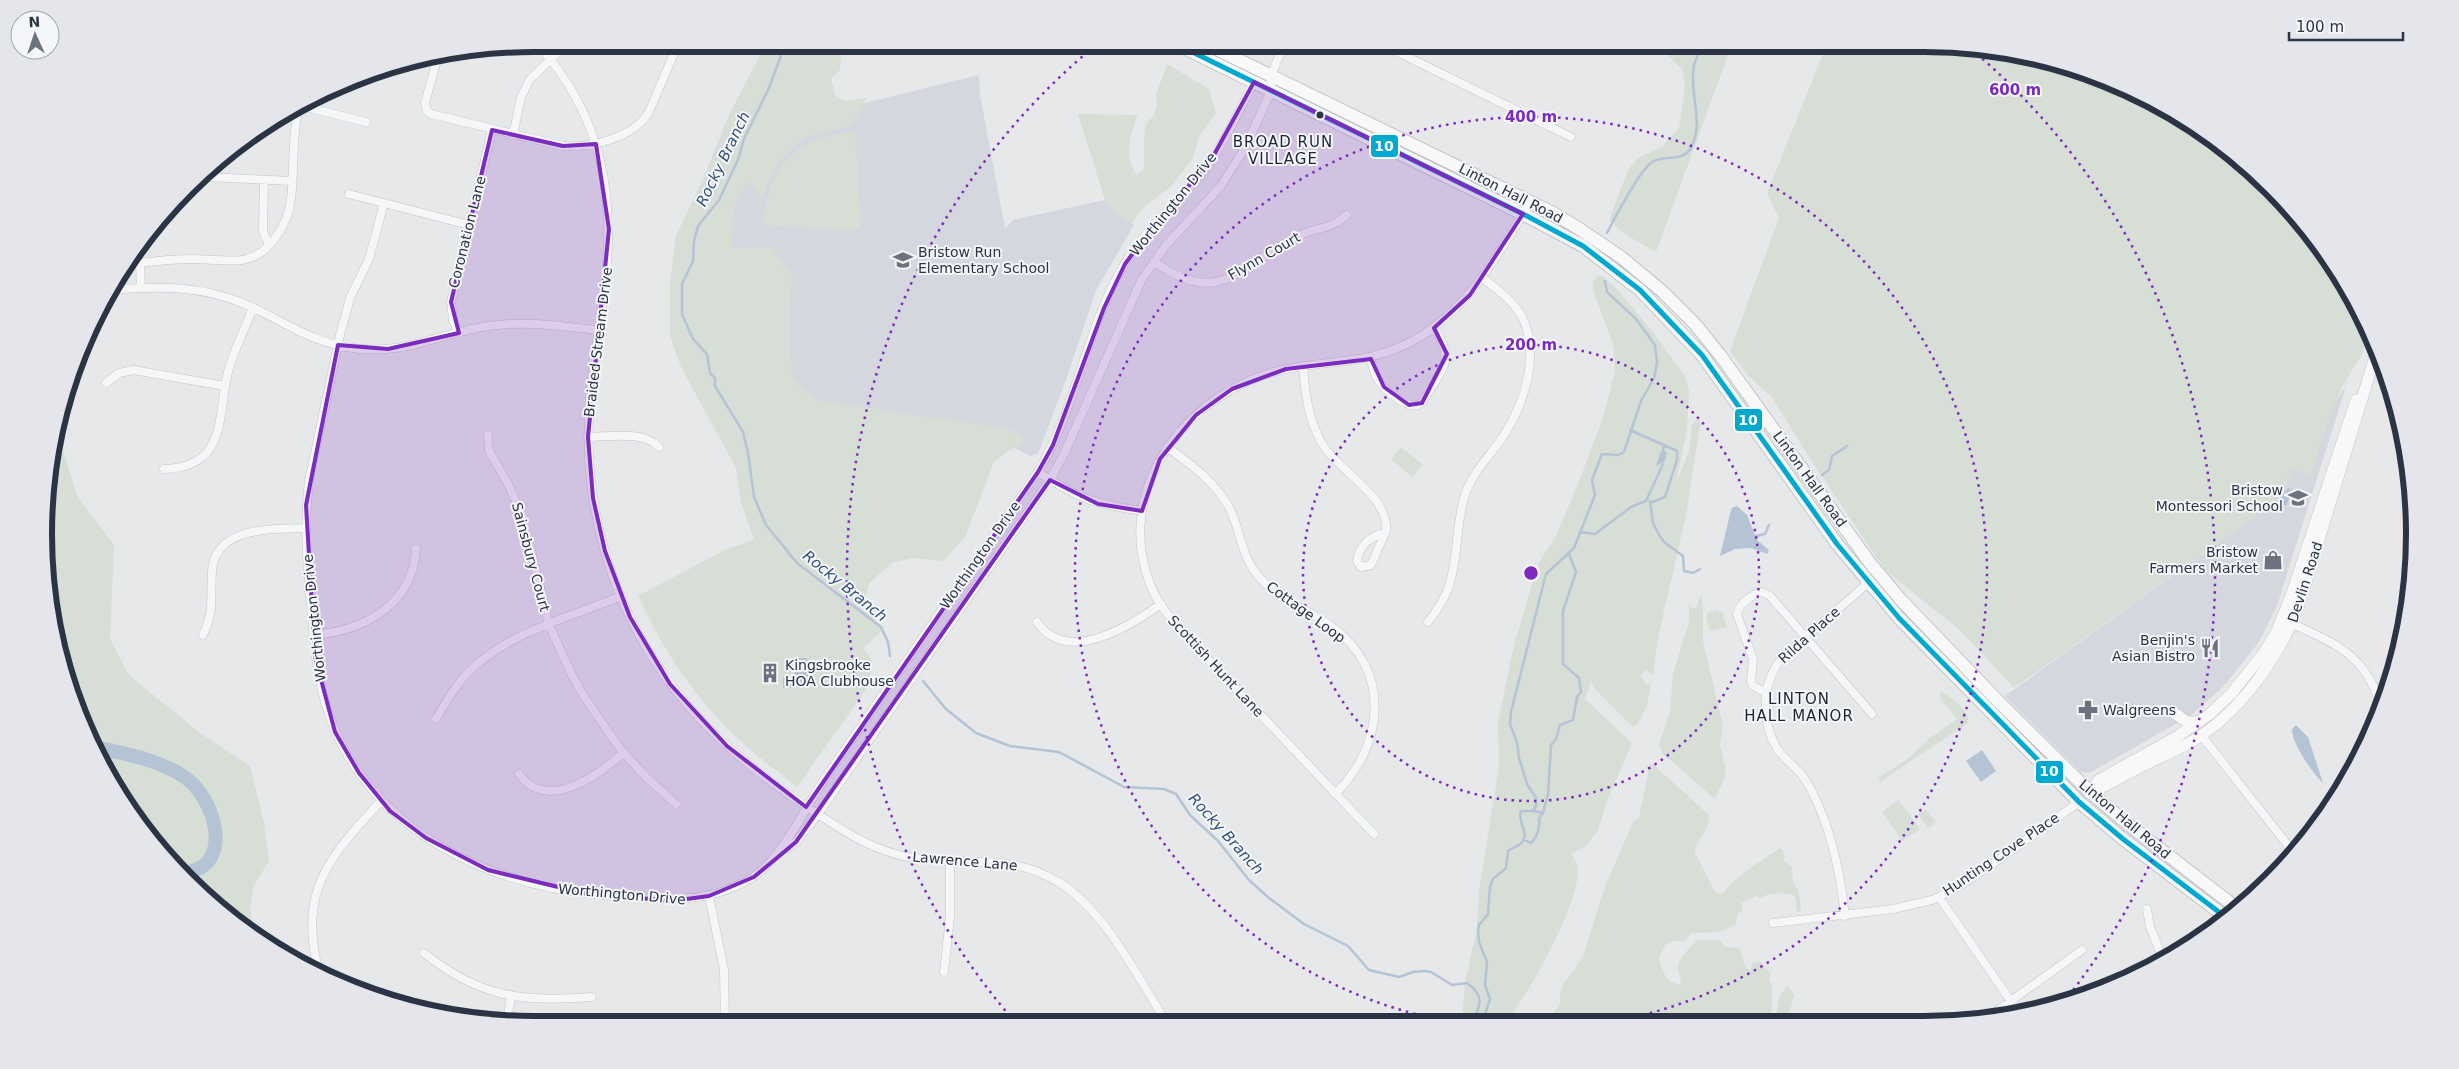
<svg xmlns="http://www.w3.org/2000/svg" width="2459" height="1069" viewBox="0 0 2459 1069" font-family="'DejaVu Sans',sans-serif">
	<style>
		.built { fill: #d4d7dd }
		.green { fill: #d6ded6 }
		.water { fill: #b4c4d5 }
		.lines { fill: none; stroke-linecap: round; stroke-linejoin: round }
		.stream { stroke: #b4c4d5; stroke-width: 2.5 }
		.river { stroke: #b4c4d5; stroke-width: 14 }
		.street-casing { stroke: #c4c6c8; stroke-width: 9 }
		.secondary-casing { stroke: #c4c6c8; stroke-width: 12 }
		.primary-casing { stroke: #c2c5c8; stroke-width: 14 }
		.street { stroke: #f5f6f7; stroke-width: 8 }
		.secondary { stroke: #f8f8f8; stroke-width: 11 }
		.primary { stroke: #f8f8f8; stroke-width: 12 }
		.bus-1-casing { stroke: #f4f6f9; stroke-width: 9 }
		.bus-1 { stroke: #00a9ce; stroke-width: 5 }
		.marked { fill: #7b2cbf; fill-opacity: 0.2; stroke: #7b2cbf; stroke-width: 4; stroke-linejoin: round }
		.ring { fill: none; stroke: #7b2cbf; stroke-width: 2.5; stroke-dasharray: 2.5 5 }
		.bus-dot { fill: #2b3445; stroke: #f4f6f9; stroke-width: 2 }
		.labels { text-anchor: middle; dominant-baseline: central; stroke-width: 4; stroke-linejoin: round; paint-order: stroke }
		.street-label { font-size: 14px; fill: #2b3445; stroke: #f4f6f9 }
		.poi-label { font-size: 14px; fill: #2b3445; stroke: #f4f6f9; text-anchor: start }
		.neighbourhood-label { font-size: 15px; letter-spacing: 1px; fill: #1d2536; stroke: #f4f6f9 }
		.water-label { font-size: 15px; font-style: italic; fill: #34527a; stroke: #f4f6f9 }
		.rim { fill: none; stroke: #2b3445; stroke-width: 6 }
		.centre { fill: #7b2cbf; stroke: #f4f6f9; stroke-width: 2.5 }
		.ring-label { font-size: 15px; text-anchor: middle; font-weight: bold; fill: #7b2cbf; stroke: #f4f6f9; stroke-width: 4; stroke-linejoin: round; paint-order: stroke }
		.line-badge { stroke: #f4f6f9; stroke-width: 2 }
		.badge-label { font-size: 14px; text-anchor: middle; font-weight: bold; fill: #fff }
	</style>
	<rect width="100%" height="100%" fill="#e6e8ea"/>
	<path class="built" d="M979,75L980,95L1005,229L1013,220L1105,200L1116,213L1134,225L1096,290L1068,374L1038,454L1030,456L1005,442L826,432L698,230L735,156L816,115Z
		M2346,386L2277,606L2259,642L2223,687L2190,716L2089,773L2081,772L2005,696L2253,518Z"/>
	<path class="green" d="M766,44H842L840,70L831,78L835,95L845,101L866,98L859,114L850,126C839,130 822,131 812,135C784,147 771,173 762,200L749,180L734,207L731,248H772L792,276L789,329L792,376L805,391L821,401L1007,428L1025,438L1020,446L1008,451L994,462L965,537L943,561L914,558L893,562L869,583L865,603L882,631L863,648L872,661L870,684L797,787C780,773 760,759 744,744C696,701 665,653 638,596L727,549L754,540L741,502L736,468L681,367L670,335V282L676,236L703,179L729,115Z
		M1495,44H1515L1522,47L1518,56Z
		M1667,44H1732L1656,252L1626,235L1609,220L1628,170L1638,158L1663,146L1679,128L1685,87L1682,69L1668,56Z
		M1827,44H1925L2020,53L2083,70L2170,110L2248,166L2314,236L2365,318C2376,347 2349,369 2339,394C2328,420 2319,448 2311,475L2287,469L2253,518L2014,688L1960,630L1885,570L1809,457L1771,396L1749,377L1730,351L1779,218L1767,193Z
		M1167,64L1209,89L1216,113L1199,136L1193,158L1173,184L1142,209L1131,223L1116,213L1105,200L1078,114L1138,115C1130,133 1123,158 1137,175L1144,169V137L1146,123L1154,116L1157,106L1156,95Z
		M855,131L861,226L853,231L763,225C765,192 778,157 810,143C823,136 840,134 855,131Z
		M1597,276H1602L1615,287L1653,332L1684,375L1689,390L1687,429L1676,483L1689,452L1692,425L1696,420H1699L1701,423C1693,460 1691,497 1682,533C1672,580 1658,627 1653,676L1646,669L1641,675L1646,684L1651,685L1647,705L1638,724L1633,727L1596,690L1591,681L1585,699L1632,743L1607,801L1598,830L1587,845L1571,854C1574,858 1577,863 1578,868C1580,903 1529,995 1505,1022L1462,1023L1465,982L1477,929L1479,890L1499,767L1498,722L1514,646L1534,577L1541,559L1556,536L1578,484L1603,418L1615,372L1614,348L1593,289V282Z
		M56,427L77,496L114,545L110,639L129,675L199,732L250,766L264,823L269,861L254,885L250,908L255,937L236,924L165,858L110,780L70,693L53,630L44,534L53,439Z
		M1401,447L1423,465L1412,477L1391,459Z
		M2286,473L2293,475L2275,504L2265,502Z
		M1701,595L1703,605V642L1723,726L1720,745L1726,768L1724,779L1715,799L1663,754L1659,744L1670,713L1673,674L1689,622V604L1692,608H1696Z
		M1716,610L1723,613L1727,627L1710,631L1706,617L1708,612Z
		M1940,691C1950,696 1969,710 1969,722L1880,782L1878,778L1909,758L1930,738L1957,719L1941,699Z
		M1650,764L1654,765L1709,815C1711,829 1696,839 1695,853L1715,892L1723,894C1731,878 1764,860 1780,848L1783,850L1784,861L1792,867L1793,883L1799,891L1801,911L1797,912L1795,896C1785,892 1769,892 1760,898L1756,896L1742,903V911L1738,913L1736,924L1720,932L1691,933L1685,941H1673L1665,945L1659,958C1661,970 1667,983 1680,985C1682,979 1679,976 1678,970C1676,961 1691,946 1697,940H1719L1726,947L1739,948L1746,968L1750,970L1753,963L1760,961L1770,973L1769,981L1772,984V1008L1769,1022H1552V1015L1560,1004V993L1565,981L1573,972L1584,954L1604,889L1633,822L1639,817Z
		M1899,800L1920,829L1902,841L1882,812Z
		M1926,809L1936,822L1928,828L1918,814Z
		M1787,985L1794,995L1791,1007L1785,1020L1775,1022L1779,998Z"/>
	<path class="water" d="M1663,450L1667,453L1665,461L1656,466L1660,453Z
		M2288,488L2293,490L2286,506L2280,504L2279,500Z
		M1737,506L1747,515L1757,540L1769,550L1767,554L1751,548L1735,549L1720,556L1730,514L1732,508Z
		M794,658H807L808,687L783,688V678L795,677Z
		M2296,725L2308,737L2323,783C2313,774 2291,742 2292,729Z
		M1982,750L1996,771L1981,782L1966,761Z"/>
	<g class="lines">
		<path class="stream" d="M783,44L782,53L769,88L744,139L738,160L719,200L698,226L694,241L693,261L682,284V314L693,339L707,354L710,373L715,378V386L743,432L748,453L754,497L766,525L797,563L881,627L888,642L890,656
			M1607,233C1614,219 1640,170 1652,162C1664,155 1682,162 1690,149C1706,123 1688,93 1694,65C1696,57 1701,52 1701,44
			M1630,430L1677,451V460L1665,497L1650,503
			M1663,450L1664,445
			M1822,475L1829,470L1832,456L1847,446
			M1650,501L1653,523L1658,533L1664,542L1683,556L1684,571L1693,573L1700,569
			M1580,532L1595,534L1631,507L1646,501L1663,464
			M1756,536L1765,534L1769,525
			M923,681L946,709L976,733L1010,746L1059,752L1124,787L1164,789L1176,794L1190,815L1218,841L1249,880L1269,898L1304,924L1348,946L1369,970L1399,977L1413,972L1424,971L1431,972L1452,985L1467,983C1485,996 1481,1005 1472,1023
			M1533,811L1543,813L1548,794L1551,745L1556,739L1560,725L1573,720L1577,697L1581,692L1579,678L1563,664V611L1576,572L1569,554
			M1524,840L1531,843C1538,836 1540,827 1539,818L1543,813
			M1475,1017L1485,1014L1490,999L1485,985L1487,962L1479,942L1478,931L1479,925L1488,914L1490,887L1493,879L1506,868L1508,851C1511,848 1515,848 1519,845C1533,835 1516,822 1521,811H1533L1536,806V798L1527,784L1519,758L1517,742L1510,724L1511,712L1546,574L1574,548L1595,495L1592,480L1602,454L1618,455L1624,452L1641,401L1654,378L1657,363L1655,345L1636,319L1607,292L1605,281"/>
		<path class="river" d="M95,747C125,754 157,759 183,776C215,796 237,869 182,873"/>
		<defs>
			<path id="street" d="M537,44C604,116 616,200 604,295C598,336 590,377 589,419C585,504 609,592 656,663C696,725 752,771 813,811C845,832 875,852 913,858C966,866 1011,852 1060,883C1106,912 1138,978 1167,1023
				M1381,44L1571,137
				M439,53L425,103L427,111L431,114L563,146C591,148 631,138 648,114L678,44
				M298,105L366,122
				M513,135L521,97L530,79L567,44
				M207,177L292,181
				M264,180L263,231L269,245
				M349,194L469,225
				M384,203L369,259L350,298L340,335L309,481C304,523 307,563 311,605C314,644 317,683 331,720C373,832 490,886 602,895C655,899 706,907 753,877C781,859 806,807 825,778C895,676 967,574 1038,472C1077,407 1086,328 1125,263C1145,230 1174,206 1199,177C1222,149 1237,114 1254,82L1257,81
				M1154,261C1219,310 1241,265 1298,236C1317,226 1329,231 1347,215
				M140,263L141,288
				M128,264C149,262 171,259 192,259C208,259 226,262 242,260C269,256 288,225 291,199C295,167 291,136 300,104
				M109,290C157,286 202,285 247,305C282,320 312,343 352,348C409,356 444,330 497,325C530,321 565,327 599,330
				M459,333L453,320L451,302L492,130
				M1370,358C1373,365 1374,374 1378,380C1385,390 1405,408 1418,405L1423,401C1441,370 1457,361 1434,328
				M1303,366C1305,392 1308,417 1320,440C1337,472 1389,494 1386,531L1385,533L1371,565L1361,567L1357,561C1359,545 1371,536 1385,533
				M106,383L119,373L133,370L225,386
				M488,435L489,451L508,484L523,517L549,625L572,675L585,698L621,750L647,778L676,804
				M588,437C610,437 643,430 659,447
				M1167,447C1192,465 1217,483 1231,511C1241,534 1242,558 1259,577C1279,600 1307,609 1331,626C1392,670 1385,745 1335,794
				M164,469C228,467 217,416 228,372C234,350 245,329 253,308
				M1038,472C1079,499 1094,504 1142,511
				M2411,482L2410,495L2413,526
				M1037,622C1067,666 1130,626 1161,604
				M1428,622C1436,612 1443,601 1448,589C1459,558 1455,523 1466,492C1474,470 1492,454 1504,435C1525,403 1541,351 1521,315C1512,300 1497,289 1483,278
				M2289,622C2337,645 2367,654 2382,710
				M203,635C215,609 210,599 212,572C214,526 273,529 305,528
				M313,635C363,631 413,605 416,549
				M1765,692L1753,686L1751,682L1753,659L1737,614C1740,603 1752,594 1762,592L1770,596L1872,714
				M436,719C448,698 461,676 481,661C518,630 576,615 621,596
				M2201,735L2294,853
				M519,774C547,813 599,775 623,753
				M1374,834L1186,636C1175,624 1164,611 1156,597C1109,503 1174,404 1267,374C1318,358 1366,368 1416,339C1471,307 1497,254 1531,202
				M779,852L796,842L818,814L1050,480L1064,454L1141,281L1166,245L1221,186L1246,146L1271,91V76L1284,44
				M709,896L724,970L725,1025
				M1939,897L2019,1013
				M2147,909L2150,927L2163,959
				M1845,916C1841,879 1834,843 1820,809C1815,797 1809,785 1802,775C1794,766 1785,760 1778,750C1760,721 1761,684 1782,658L1868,583
				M1773,923L1893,909L1932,900L1953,890L1994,863L2079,802
				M424,953C480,998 522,1002 592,997
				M944,972L950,917V860
				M319,973C298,891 328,858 381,801
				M1980,1021L1994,1013L2082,950
				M507,1023L511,995"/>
			<path id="secondary" d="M2173,712L2187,722H2199
				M2090,792C2108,786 2122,776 2138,768C2158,758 2180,749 2199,737C2244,707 2280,655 2299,605L2377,350
				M2090,793L2099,780L2178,736L2210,714L2232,693L2263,654L2276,633L2292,593L2356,400"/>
			<path id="primary" d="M1176,44L1523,214L1583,246L1640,290L1702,355L1837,544L1899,618L2079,802L2123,839L2228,919
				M1206,44L1553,213L1578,228L1621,257L1663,292L1695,324L1720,355L1870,563L1901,600L1997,700L2090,792L2129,825L2238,909"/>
		</defs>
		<use href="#street" class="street-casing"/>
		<use href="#secondary" class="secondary-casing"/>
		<use href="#primary" class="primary-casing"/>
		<use href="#street" class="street"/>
		<use href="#secondary" class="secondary"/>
		<use href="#primary" class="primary"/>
		<defs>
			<path id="bus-1" d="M1176,44L1523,214L1583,246L1640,290L1702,355L1837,544L1899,618L2079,802L2123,839L2228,919"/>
		</defs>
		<use href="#bus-1" class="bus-1-casing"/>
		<use href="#bus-1" class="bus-1"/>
	</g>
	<path class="marked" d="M1254,82L1523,214L1470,295L1434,328L1447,354L1422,403L1409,405L1384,387L1371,359L1286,369L1232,389L1196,415L1160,459L1142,511L1098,504L1050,480L796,842L754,877L709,896L672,901L583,893L488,870L426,838L390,811L359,773L335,732L315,657L306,505L338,345L388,349L459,333L451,302L492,130L563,146L596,144L609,229L588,437L593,498L605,551L630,617L670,684L727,746L806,807L1038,472L1053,445L1104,308L1125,264L1153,226L1210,162Z"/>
	<g class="ring">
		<circle cx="1531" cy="573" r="228"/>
		<path d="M1452 1022A456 456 0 1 1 1610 1022"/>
		<path d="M1015 1022A684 684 0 0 1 1096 45M1971 49A684 684 0 0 1 2066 999"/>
	</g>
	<defs>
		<symbol id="school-bare" viewBox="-9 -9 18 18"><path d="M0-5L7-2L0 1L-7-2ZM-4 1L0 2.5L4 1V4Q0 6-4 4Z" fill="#6c737f" stroke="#f4f6f9" stroke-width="2.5" paint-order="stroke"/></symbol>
		<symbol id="shop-bare" viewBox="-9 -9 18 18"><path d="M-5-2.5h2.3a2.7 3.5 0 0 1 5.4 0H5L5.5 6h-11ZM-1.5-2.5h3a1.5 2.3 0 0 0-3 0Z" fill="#6c737f" stroke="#f4f6f9" stroke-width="2.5" paint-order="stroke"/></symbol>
		<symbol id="restaurant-bare" viewBox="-9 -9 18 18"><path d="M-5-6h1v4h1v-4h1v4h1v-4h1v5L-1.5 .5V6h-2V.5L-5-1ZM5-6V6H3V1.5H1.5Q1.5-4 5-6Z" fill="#6c737f" stroke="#f4f6f9" stroke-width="2.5" paint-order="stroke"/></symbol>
		<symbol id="building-bare" viewBox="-9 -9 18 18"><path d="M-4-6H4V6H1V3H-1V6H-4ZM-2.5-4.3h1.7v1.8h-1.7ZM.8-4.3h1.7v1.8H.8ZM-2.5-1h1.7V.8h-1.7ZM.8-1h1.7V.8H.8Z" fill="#6c737f" stroke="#f4f6f9" stroke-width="2.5" paint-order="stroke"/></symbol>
		<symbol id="pharmacy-bare" viewBox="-9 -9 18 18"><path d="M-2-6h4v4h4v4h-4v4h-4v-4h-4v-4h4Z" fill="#6c737f" stroke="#f4f6f9" stroke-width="2.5" paint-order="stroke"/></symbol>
	</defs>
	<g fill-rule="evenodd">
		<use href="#school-bare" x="889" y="246" width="28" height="28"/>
		<use href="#school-bare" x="2284" y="484" width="28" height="28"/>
		<use href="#shop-bare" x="2259" y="546" width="28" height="28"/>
		<use href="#restaurant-bare" x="2196" y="634" width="28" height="28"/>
		<use href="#building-bare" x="756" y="659" width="28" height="28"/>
		<use href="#pharmacy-bare" x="2074" y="696" width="28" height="28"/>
	</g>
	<circle class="bus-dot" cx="1320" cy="115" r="4.5"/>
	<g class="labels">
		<g class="street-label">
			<text transform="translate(1511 193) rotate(27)">Linton Hall Road</text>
			<text transform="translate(1173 204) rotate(-51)">Worthington Drive</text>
			<text transform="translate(467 232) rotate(-76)">Coronation Lane</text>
			<text transform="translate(1264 256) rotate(-30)">Flynn Court</text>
			<text transform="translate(598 342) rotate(-83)">Braided Stream Drive</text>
			<text transform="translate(1810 479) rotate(54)">Linton Hall Road</text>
			<text transform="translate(980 555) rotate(-55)">Worthington Drive</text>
			<text transform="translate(531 557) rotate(75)">Sainsbury Court</text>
			<text transform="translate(2305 582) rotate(-72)">Devlin Road</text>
			<text transform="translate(1306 612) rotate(36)">Cottage Loop</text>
			<text transform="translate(314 618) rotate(-96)">Worthington Drive</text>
			<text transform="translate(1809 635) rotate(-42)">Rilda Place</text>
			<text transform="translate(1216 666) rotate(47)">Scottish Hunt Lane</text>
			<text transform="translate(2125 819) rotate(40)">Linton Hall Road</text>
			<text transform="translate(2001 854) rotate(-34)">Hunting Cove Place</text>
			<text transform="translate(965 861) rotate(5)">Lawrence Lane</text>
			<text transform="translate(622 894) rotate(5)">Worthington Drive</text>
		</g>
		<g class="poi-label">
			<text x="918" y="252">Bristow Run<tspan x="918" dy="16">Elementary School</tspan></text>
			<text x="2283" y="490" text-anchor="end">Bristow<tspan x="2283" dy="16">Montessori School</tspan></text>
			<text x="2258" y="552" text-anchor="end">Bristow<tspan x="2258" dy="16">Farmers Market</tspan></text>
			<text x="2195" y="640" text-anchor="end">Benjin's<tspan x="2195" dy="16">Asian Bistro</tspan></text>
			<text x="785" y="665">Kingsbrooke<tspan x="785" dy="16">HOA Clubhouse</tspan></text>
			<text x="2103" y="710">Walgreens</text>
		</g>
		<g class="neighbourhood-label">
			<text x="1283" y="142">BROAD RUN<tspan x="1283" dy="17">VILLAGE</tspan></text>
			<text x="1799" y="699">LINTON<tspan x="1799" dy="17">HALL MANOR</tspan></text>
		</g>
		<g class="water-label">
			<text transform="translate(723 159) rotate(-64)">Rocky Branch</text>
			<text transform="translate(845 586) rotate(39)">Rocky Branch</text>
			<text transform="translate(1226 834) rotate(48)">Rocky Branch</text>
		</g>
	</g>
	<path d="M0 0H2459V1069H0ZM534 52H1924A482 482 0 0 1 2406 534V534A482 482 0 0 1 1924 1016H534A482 482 0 0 1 52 534V534A482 482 0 0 1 534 52Z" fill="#e4e6eb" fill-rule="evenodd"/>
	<path class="rim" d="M534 52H1924A482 482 0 0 1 2406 534V534A482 482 0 0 1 1924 1016H534A482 482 0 0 1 52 534V534A482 482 0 0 1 534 52Z"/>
	<circle cx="1531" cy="573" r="8" class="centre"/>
	<g class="ring-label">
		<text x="2015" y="95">600 m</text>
		<text x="1531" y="122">400 m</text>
		<text x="1531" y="350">200 m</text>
	</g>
	<g class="line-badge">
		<rect x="1370" y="134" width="29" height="24" rx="5" fill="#00a9ce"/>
		<rect x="1734" y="408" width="29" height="24" rx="5" fill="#00a9ce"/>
		<rect x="2035" y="760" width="29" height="24" rx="5" fill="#00a9ce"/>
	</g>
	<g class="badge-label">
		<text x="1384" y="151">10</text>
		<text x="1748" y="425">10</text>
		<text x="2049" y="776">10</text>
	</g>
	<g transform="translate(35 35) rotate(357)"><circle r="24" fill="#f4f6f9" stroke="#a4a8b1"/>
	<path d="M0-4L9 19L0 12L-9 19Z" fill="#6c737f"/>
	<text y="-8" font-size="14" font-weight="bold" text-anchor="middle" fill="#2b3445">N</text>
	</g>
	<path d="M2289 32v8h114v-8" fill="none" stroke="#2b3445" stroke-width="2.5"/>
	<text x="2296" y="32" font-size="15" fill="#2b3445" stroke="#f4f6f9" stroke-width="4" paint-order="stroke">100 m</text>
</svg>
